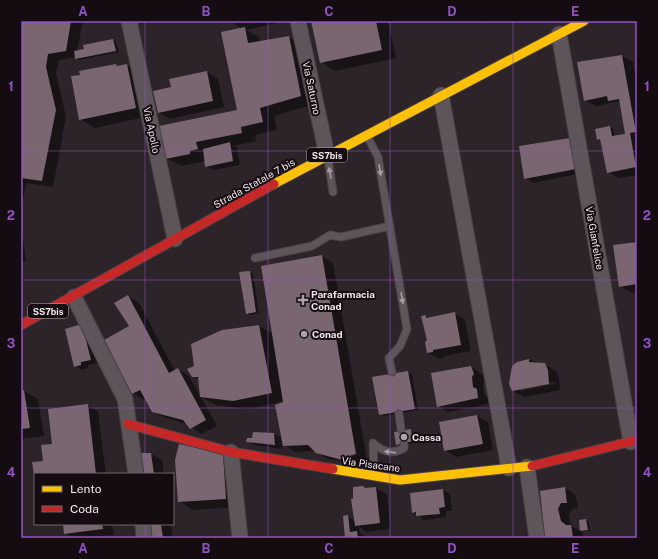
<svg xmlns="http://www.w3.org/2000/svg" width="658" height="559" viewBox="0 0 658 559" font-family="'Public Sans',sans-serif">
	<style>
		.shadow { fill: #0007; fill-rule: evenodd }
		.building { fill: #7a6671 }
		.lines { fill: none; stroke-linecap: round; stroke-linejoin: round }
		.lane-casing { stroke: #494146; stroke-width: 9 }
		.street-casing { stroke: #494146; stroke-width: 17 }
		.slow-casing { stroke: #494146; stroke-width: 11 }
		.jam-casing { stroke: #494146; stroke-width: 11 }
		.lane { stroke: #5d5559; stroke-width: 7 }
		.street { stroke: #5d5559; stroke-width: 15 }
		.slow { stroke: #ffc107; stroke-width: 9 }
		.jam { stroke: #c62828; stroke-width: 9 }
		.oneway { fill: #a89ea3 }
		.grid { fill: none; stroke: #9351c8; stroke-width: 1; stroke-opacity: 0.55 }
		.poi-dot { fill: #aea3a8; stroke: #140c10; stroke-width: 1.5 }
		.labels { text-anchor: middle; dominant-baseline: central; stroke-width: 4; stroke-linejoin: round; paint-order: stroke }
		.shield { fill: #140c10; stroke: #b0a5ab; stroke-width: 1 }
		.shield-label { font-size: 9px; font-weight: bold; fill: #f3e7ed }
		.street-label { font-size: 10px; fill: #f3e7ed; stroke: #140c10 }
		.poi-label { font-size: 10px; font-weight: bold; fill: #f3e7ed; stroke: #140c10; text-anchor: start }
		.neatline { fill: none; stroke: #9351c8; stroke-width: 1.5 }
		.grid-label { font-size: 13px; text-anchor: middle; font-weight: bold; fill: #9351c8 }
	</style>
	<rect width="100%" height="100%" fill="#2d2429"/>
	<path class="shadow" d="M21,21H83L77,51L113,40L116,42L119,52L79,60L76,57L59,60L56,73L66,117L53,187L26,183L21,211Z
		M230,21H276V23L246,30L259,37L260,42L288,37L303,45L315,104L274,116L277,130L255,135L256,141L233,146L237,147L240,165L214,170L206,166V161L181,166L166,158L238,111L242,29Z
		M312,21H388L396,58L335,71L321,62Z
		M479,21H494L483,23Z
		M622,56L633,62L637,87V137H635L637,138V175L619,178L608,172L601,141L598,139L610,127L613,129L615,137L627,134L620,101L596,106L585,100Z
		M116,65L120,67L127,65L141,74L150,116L95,128L80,119Z
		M207,72L218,79L224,107L170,119L159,113L172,88Z
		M580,145L582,173L533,183L525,178Z
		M21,225L26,261L21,262Z
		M637,243V292L631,293L620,286Z
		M322,256L333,263L367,460L357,463L328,459L315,451L295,452L284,445V401L248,409L216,405L201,397L199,380L193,376L259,326L273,334Z
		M250,272L253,274L259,313L250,315L247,313Z
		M128,296L139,303L175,371L178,369L189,376L217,426L201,434L187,424L165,418L153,412L146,399L144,400L133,393L131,327Z
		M454,313L465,320L471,351L444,356V358L439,359L428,353L426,316L429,318Z
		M66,329H89L98,363L88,365V368L82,370L75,366Z
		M529,360L544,364L556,371L559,377L560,390L524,397L513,391ZM554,382V384L520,391V389Z
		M471,367L482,374L484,380L483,384L484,394L488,397L489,404L448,412L438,406Z
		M408,372L412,374L418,410L384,416L380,414L374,378Z
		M21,391H24L38,399L44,436L21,439Z
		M87,405L98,411L106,474H35L53,445Z
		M477,416L488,422L493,450L456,457L445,450Z
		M411,430L414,432L416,442L400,446L397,444Z
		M274,434L281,438L282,449L254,445L247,441Z
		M151,454L162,460L164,474H145Z
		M222,454L240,507L193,510L179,501Z
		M354,488H376L387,494L390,529L367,532L359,527L360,533L368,538H346L347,516L355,521Z
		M564,488L575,494L578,508L572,509L569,515L571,526L581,531L580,521L586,520L589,522L590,531H582L583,538H546L541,492Z
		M443,490L450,494L452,511H446V517L424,520L413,512Z
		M59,524H112L114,535L73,538L65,533L64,525Z
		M151,524H171L173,538H153Z"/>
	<path class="building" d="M21,21H71L66,51L48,54L46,67L56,110L42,181L21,178Z
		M311,21H376L382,50L320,63Z
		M245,27L248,43L289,36L301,96L260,108L263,122L241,127L242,133L196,142L198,149L190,151V154L165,159L159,126L237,110L221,32Z
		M113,39L116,51L75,59L74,51L84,49L83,45Z
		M622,55L636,132L630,133L636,167L607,173L600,139L597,140L595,129L610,126L612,136L625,134L619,99L608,101L607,96L584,101L577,62Z
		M116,64L117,66L127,64L136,108L79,120L71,76L80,75L79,71Z
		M207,71L213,101L158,113L153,91L171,87L169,79Z
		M570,138L576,169L524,179L519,146Z
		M230,142L233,161L205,167L203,149Z
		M637,242V284L619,287L613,245Z
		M322,255L356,454L346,457V461L316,453L308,445L283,446L275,405L283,402L261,266Z
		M250,271L256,312L246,314L239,272Z
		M128,295L169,373L178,368L206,420L190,429L183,420L152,412L140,390L132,394L104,340L129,326L114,303Z
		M455,312L461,345L433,350V352L427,353L425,342L427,340L421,316L426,315V318Z
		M82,324L91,360L81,362V365L74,367L65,329Z
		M259,325L272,393L233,401L200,397L198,377H192L187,369L194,366L191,344L222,330Z
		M529,359V362L545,363L548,370L549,384L512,391L509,384L512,366L517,362Z
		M471,366L474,374L472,377L473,387L477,389L478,398L437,407L431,373Z
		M408,371L415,409L379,415L372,377Z
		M21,390H24L30,428L21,429Z
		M88,404L96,474L34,475L32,462L43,461L41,445L52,444L48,409Z
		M477,415L483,444L444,451L439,422Z
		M411,429L413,441L396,445L394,432Z
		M253,432L274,433L275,445L246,442L247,438H252Z
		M179,444L223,453L226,499L178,502L175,460Z
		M141,453H151L154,474H144Z
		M363,486L365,488L376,487L380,523L355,526L351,499H353V487Z
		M565,487L567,503H561L558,509L561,521L566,525H571L573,537L545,538L540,491Z
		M443,489L445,507L439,508L440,514L416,516V512L412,513L410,493Z
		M348,515L350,532L357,531L358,538H345L343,516Z
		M586,519L588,530L580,531L579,520Z
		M63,524H102L103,529L64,534Z
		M150,524H161L163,538H152Z"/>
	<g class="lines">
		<defs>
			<path id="lane" d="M367,136L378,157L407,329L400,346L389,358L392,372
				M328,158L333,192
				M255,258L312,246L330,235L341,237L390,226
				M399,414L401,429
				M373,443C383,452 392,455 404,448V444
				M373,443L374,473"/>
			<path id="street" d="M129,21L175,239
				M298,21L327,155
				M559,34L631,442
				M441,95L509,468
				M74,297L125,399L136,474
				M231,452L240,538
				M527,467L537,538
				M143,524L144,538"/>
			<path id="slow" d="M274,184L584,21
				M333,469L400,480L532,466"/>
			<path id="jam" d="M21,325L274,184
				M128,424L231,452L333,469
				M532,466L637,440"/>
		</defs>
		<use href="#lane" class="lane-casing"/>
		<use href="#street" class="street-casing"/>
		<use href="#slow" class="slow-casing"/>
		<use href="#jam" class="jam-casing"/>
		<use href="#lane" class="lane"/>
		<use href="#street" class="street"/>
		<use href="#slow" class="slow"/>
		<use href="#jam" class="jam"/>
	</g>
	<defs><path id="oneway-solid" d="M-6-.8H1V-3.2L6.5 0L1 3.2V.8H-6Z"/></defs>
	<g class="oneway">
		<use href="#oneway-solid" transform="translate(380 170) rotate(81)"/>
		<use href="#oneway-solid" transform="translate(330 173) rotate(-100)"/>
		<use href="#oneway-solid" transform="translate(402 298) rotate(80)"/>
		<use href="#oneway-solid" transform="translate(390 452) rotate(-173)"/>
	</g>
	<path class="grid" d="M145,21V474M268,21V538M390,21V538M513,21V538M21,151H637M21,280H637M21,408H637M145,524V538"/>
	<g class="poi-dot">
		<path d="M301 294h4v4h4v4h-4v4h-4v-4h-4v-4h4z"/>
		<circle cx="304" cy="334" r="4"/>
		<circle cx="404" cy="437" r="4"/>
	</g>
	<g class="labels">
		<g class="shield">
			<rect x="307" y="148" width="40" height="14" rx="3"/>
			<rect x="28" y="304" width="40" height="14" rx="3"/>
		</g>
		<g class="shield-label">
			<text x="327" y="155">SS7bis</text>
			<text x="48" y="311">SS7bis</text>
		</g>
		<g class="street-label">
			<text transform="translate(312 88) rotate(78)">Via Saturno</text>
			<text transform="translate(152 130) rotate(78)">Via Apollo</text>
			<text transform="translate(254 183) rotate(-29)">Strada Statale 7 bis</text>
			<text transform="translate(595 238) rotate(80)">Via Gianfelice</text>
			<text transform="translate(371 464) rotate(8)">Via Pisacane</text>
		</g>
		<g class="poi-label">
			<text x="311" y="294">Parafarmacia<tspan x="311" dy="12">Conad</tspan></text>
			<text x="312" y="334">Conad</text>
			<text x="412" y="437">Cassa</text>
		</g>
	</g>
	<rect width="658" height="559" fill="none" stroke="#140c10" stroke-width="44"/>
	<rect x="34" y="473" width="140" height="52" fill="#140c10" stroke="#6d6468"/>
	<rect x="42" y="486" width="20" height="6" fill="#ffc107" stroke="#6d6468"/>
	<text x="70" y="493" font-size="12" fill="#f3e7ed">Lento</text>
	<rect x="42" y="506" width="20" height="6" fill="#c62828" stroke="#6d6468"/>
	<text x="70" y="513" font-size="12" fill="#f3e7ed">Coda</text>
	<rect x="22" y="22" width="614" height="515" class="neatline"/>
	<g class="grid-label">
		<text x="83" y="16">A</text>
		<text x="206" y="16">B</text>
		<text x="329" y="16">C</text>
		<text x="452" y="16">D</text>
		<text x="575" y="16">E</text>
		<text x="11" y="91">1</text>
		<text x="647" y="91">1</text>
		<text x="11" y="220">2</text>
		<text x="647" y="220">2</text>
		<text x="11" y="348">3</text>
		<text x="647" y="348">3</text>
		<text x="11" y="477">4</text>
		<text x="647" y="477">4</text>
		<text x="83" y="553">A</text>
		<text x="206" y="553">B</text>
		<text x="329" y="553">C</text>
		<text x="452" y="553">D</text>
		<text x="575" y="553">E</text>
	</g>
</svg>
